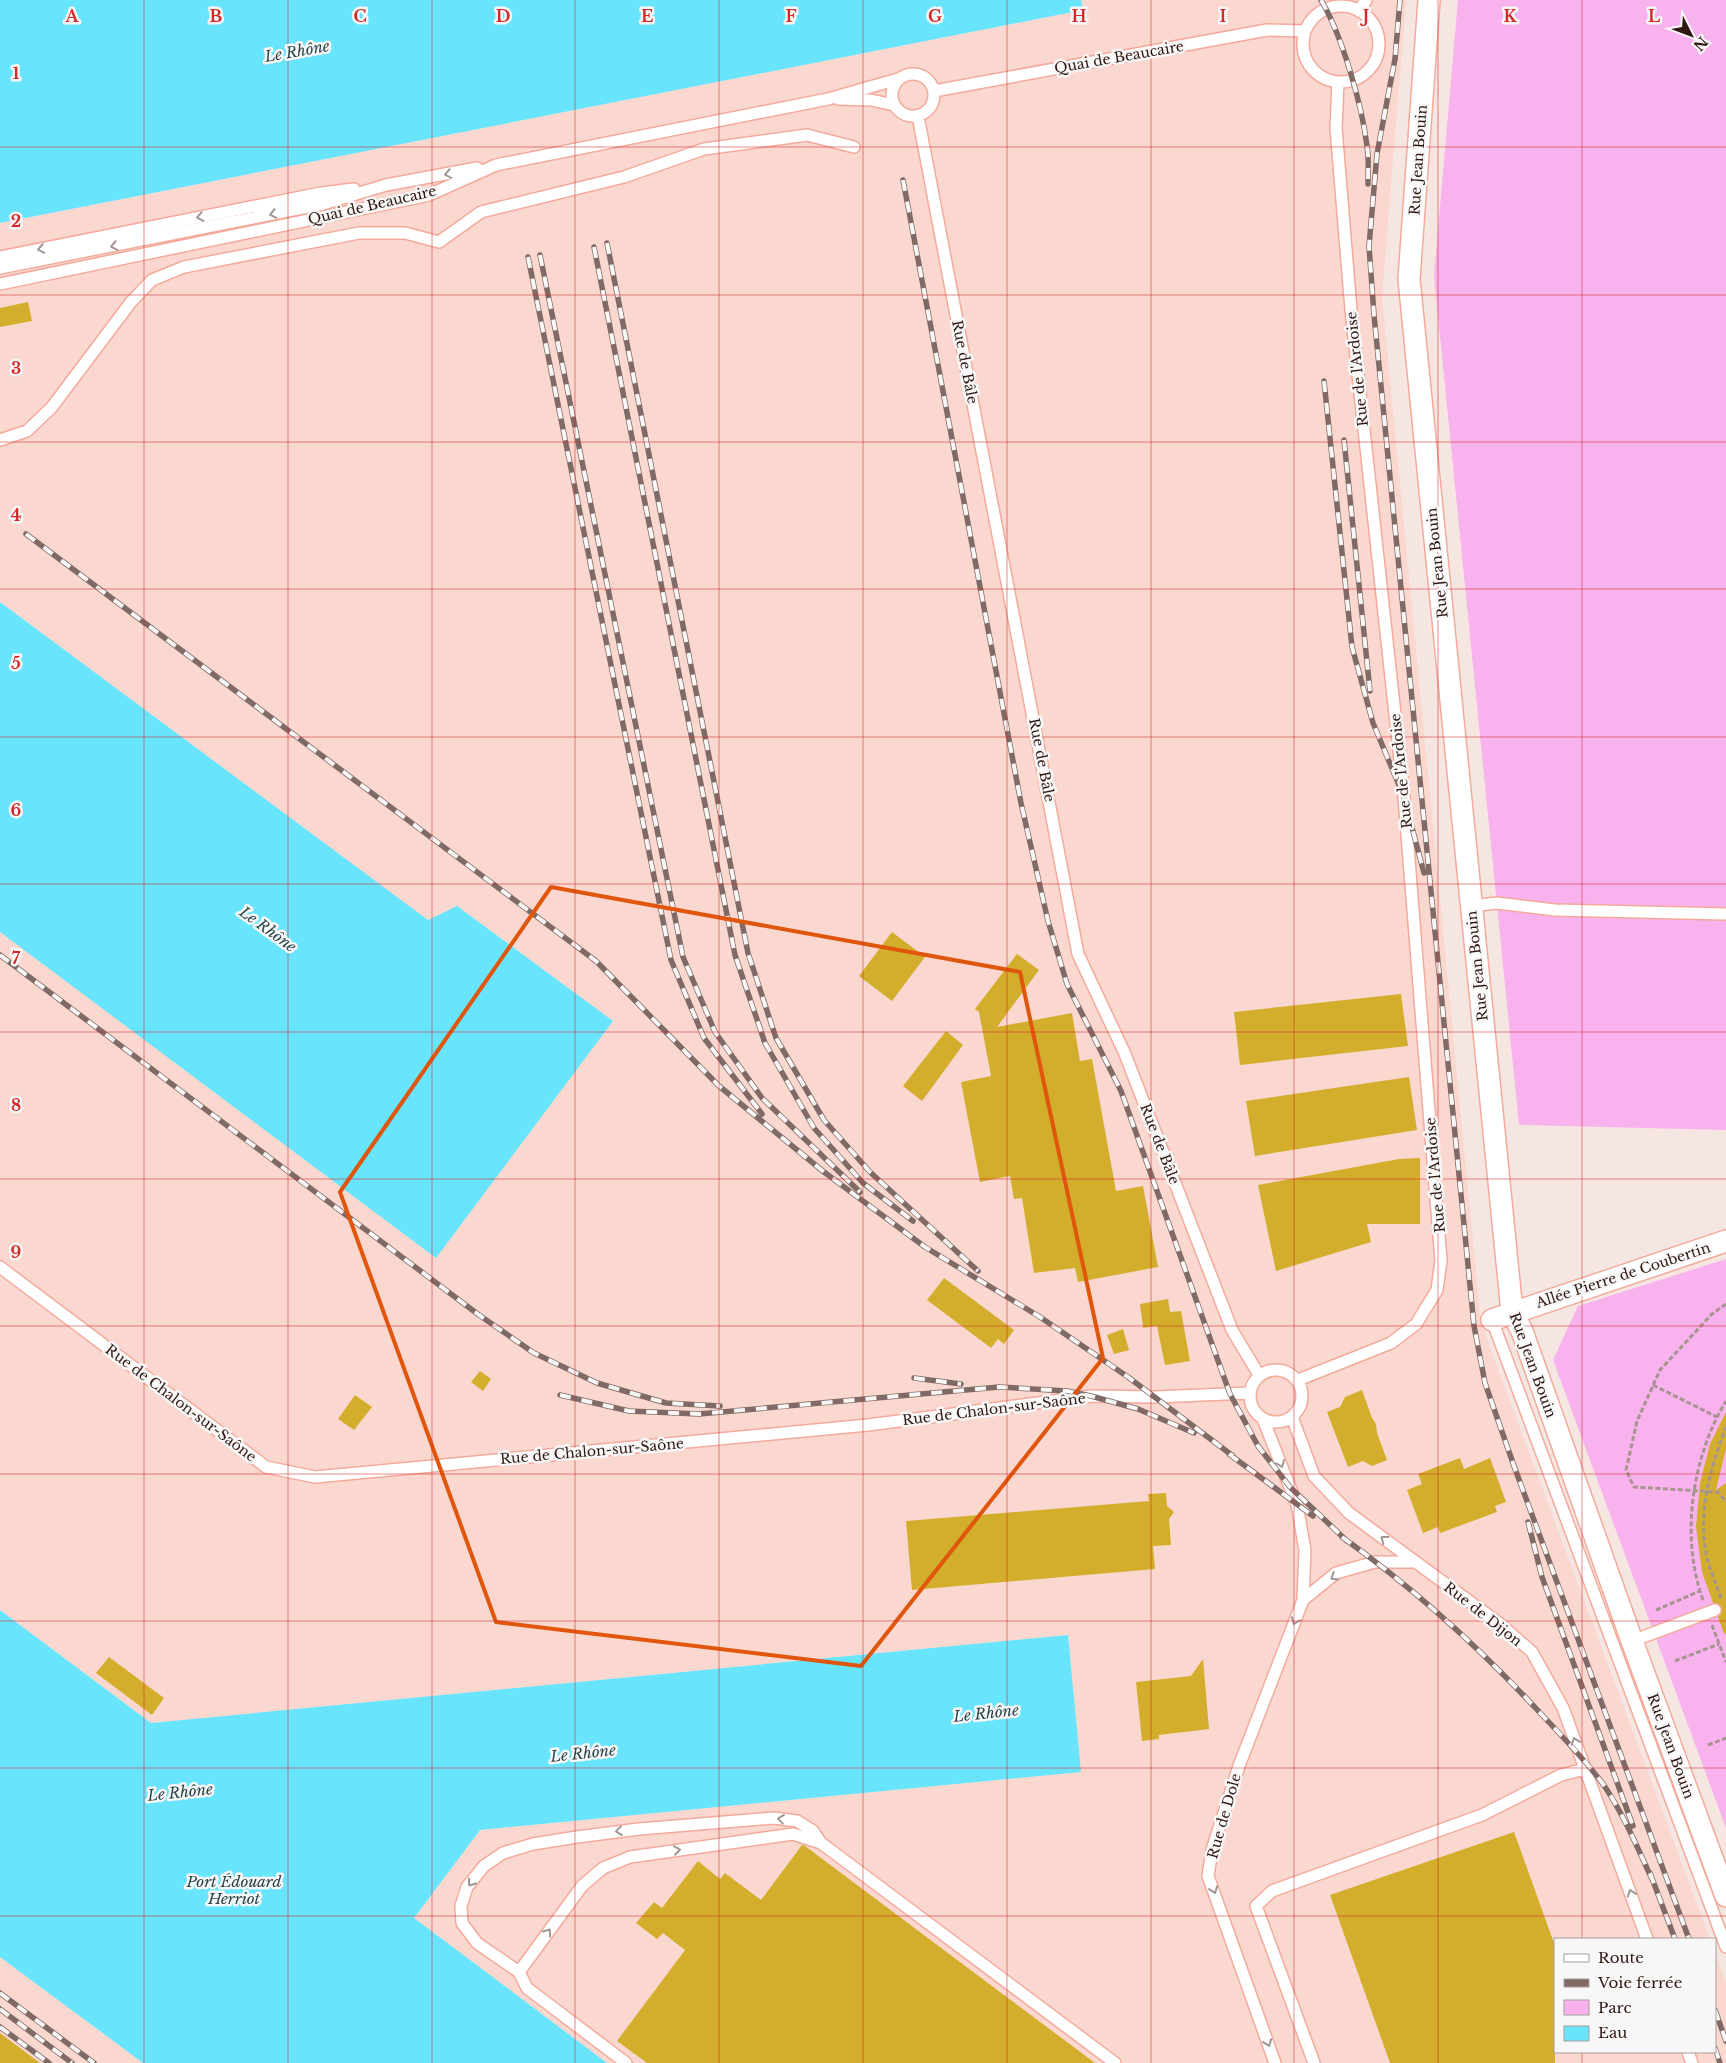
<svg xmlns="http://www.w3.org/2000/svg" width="1726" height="2063" viewBox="0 0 1726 2063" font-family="'Libre Baskerville',serif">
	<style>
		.built { fill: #fad8d0 }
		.green { fill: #f8b2ed }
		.water { fill: #68e4fc }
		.building { fill: #d2ae2c }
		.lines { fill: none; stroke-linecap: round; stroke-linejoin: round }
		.lane-casing { stroke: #f3aa9b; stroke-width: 14 }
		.street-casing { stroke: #f3aa9b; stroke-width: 24 }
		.path { stroke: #a7938f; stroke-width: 3; stroke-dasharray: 5 2.5; stroke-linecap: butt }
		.lane { stroke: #fff; stroke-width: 11 }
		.street { stroke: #fff; stroke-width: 21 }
		.rail-casing { stroke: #806a65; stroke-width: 5.5 }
		.rail { stroke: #f7f7f7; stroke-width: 4; stroke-dasharray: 11; stroke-linecap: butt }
		.oneway { stroke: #a29794 }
		.marked { fill: none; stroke: #df560c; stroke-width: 4; stroke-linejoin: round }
		.grid { fill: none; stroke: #d62828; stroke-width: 1; stroke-opacity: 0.55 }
		.labels { text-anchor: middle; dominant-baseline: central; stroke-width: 5; stroke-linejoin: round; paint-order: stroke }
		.street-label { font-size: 14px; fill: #311711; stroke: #f7f7f7 }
		.water-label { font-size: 15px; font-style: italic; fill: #284349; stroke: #f7f7f7 }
		.grid-label { font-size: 16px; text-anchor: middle; font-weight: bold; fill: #d62828; stroke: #f7f7f7; stroke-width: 5; stroke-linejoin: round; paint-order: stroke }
	</style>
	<rect width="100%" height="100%" fill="#f5e6e2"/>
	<path class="built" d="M1081,0H1406L1382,297L1481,1323L1710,1939H1555V2052H1715V1952L1726,1983V2063H607L414,1918L480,1830L1080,1772L1068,1635L151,1723L0,1610V931L435,1257L613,1021L457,906L428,920L0,602V223L1083,10Z
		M0,1957L143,2063H0Z"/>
	<path class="green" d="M1458,0H1726V1130L1519,1125L1434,276Z
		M1726,1259V1828L1553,1360L1578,1306Z"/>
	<path class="water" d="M0,0H1081L1083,10L0,223Z
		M0,602L428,920L457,906L613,1021L436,1258L0,932Z
		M0,1610L151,1723L1068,1635L1081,1772L480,1830L414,1918L607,2063H143L0,1957Z"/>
	<path class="building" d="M28,302L32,321L0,327V308Z
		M892,932L925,957L892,1001L859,976Z
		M1017,954L1039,970L997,1027L1072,1013L1080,1061L1092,1059L1116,1191L1143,1186L1158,1267L1078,1282L1075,1268L1034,1273L1022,1198L1014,1199L1010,1176L980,1182L961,1082L991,1076L979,1012L975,1009Z
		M1401,994L1408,1046L1240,1065L1234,1012Z
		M946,1031L963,1045L922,1101L903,1086Z
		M1409,1077L1417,1130L1255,1156L1246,1101Z
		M1420,1158V1224H1367L1371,1242L1276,1271L1258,1185L1399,1159Z
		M944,1278L1014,1330L1004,1344L998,1339L991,1348L927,1300Z
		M1168,1299L1170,1312L1181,1311L1190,1361L1165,1365L1157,1326L1143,1328L1140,1304Z
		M1123,1329L1129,1350L1114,1354L1107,1335Z
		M480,1371L491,1379L483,1391L471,1382Z
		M1362,1390L1372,1418L1376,1424L1377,1433L1387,1460L1372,1466L1363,1461L1348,1467L1327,1412L1340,1407L1345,1397Z
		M355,1395L372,1407L354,1430L338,1419Z
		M1726,1412V1449L1716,1490L1726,1483V1634H1724L1718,1617L1721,1614L1722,1608L1719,1604L1713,1603L1702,1572L1696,1527L1700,1483L1710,1444Z
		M1460,1458L1464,1469L1490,1458L1506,1502L1495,1506L1497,1512L1440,1533L1438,1527L1423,1533L1407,1490L1422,1484L1418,1474Z
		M1166,1493L1167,1506L1174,1512L1169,1519L1171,1545L1153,1546L1155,1569L912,1590L906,1521L1149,1501L1148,1494Z
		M109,1657L164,1698L152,1715L96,1673Z
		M1203,1659L1209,1729L1159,1735V1739L1142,1741L1136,1682L1191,1676Z
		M1514,1832L1555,1946V2063H1390L1330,1895Z
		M802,1845L805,1846L1095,2063H647L617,2041L685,1950L663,1933L657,1939L636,1923L654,1902L662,1908L698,1861L720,1879L725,1873L761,1900Z
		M0,2033L40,2063H0Z"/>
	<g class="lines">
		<defs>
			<path id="lane" d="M1303 44a38 38 0 1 1 76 0a38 38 0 1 1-76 0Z
				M1359,11L1366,0
				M892 95a21 21 0 1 1 42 0a21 21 0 1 1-42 0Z
				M934,91L1267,30L1305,31
				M838,99L871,100L894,105
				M918,116L1078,954L1125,1054L1232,1330L1259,1375
				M0,257L321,193L354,189
				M0,268L323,204L386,185L477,168
				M0,284L429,195L496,165L828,99L898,79
				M0,440L27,431L52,407L131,302L152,280L184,267L359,233H405L439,242L481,212L624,177L704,149L807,135L854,147
				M1471,906L1497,903L1555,910L1726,914
				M0,1267L266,1467L315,1477L868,1425L1091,1396L1155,1397L1250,1393
				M1492,1320L1726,1947
				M1250 1396a26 26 0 1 1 52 0a26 26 0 1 1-52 0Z
				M1298,1380L1391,1343L1416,1324L1437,1290L1441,1261L1404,797L1351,310L1336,128L1338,82
				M1292,1417L1314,1476L1349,1513L1500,1624L1532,1652L1563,1708L1647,1939
				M1263,1419L1297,1505L1305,1550L1303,1600L1239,1766L1212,1850L1208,1876L1275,2063
				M1303,1600L1336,1573L1375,1562H1415
				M1632,1641L1715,1610
				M519,1972L582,1886L603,1868L630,1857L793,1834L821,1843
				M1688,2052L1692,2063
				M626,2063L527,1988L519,1972L477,1943L462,1923L461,1906L467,1887L484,1866L503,1853L533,1844L577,1837L639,1829L774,1818L797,1821L813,1831L821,1843L1115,2063
				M1314,2063L1256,1906L1272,1891L1482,1815L1561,1775L1585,1769"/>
			<path id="street" d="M1429,0L1409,279L1512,1312L1522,1331L1632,1641L1726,1896
				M1492,1320L1726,1241"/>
		</defs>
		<use href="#lane" class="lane-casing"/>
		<use href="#street" class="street-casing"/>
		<path class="path" d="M1726,1304L1712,1314L1660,1370L1637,1421L1626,1470L1634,1487L1718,1492L1726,1502
			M1653,1385L1717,1417
			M1721,1598C1716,1583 1709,1568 1706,1553C1698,1511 1711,1466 1726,1427
			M1703,1600C1680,1537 1692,1457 1726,1401
			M1656,1610L1700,1591
			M1712,1625L1726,1662
			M1675,1661L1719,1644
			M1708,1745L1726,1738"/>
		<use href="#lane" class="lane"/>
		<use href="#street" class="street"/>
		<defs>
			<path id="rail" d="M1321,0C1342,35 1362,105 1367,146C1369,158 1368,171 1368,184
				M1400,0L1395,59L1377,154L1369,246L1374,315L1474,1326L1485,1383L1514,1466L1689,1939
				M903,180L1021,803L1048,921L1067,984L1121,1091L1230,1394L1258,1446L1290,1487L1347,1541
				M607,243L748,953L776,1038L824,1120L870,1172L978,1271
				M594,247L735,955L765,1043L814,1128L863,1183L913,1221
				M540,255L683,957L715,1032L762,1098L860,1192
				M528,257L671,960L704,1038L762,1114
				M1324,381L1352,647L1373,723L1404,797L1424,873
				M1344,440L1370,691
				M26,534L596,961L719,1086L824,1172L925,1247L1040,1317L1128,1377L1233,1456
				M0,955L479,1315L534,1353L597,1383L666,1403L720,1406
				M914,1378L961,1384
				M560,1395L629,1411L699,1414L999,1387L1067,1391L1091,1396L1138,1409L1194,1433
				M1229,1454L1313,1516
				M1528,1522L1542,1577L1633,1826
				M1342,1537C1415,1589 1482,1650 1543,1716C1564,1738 1585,1760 1603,1784C1623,1813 1637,1847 1652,1879
				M1650,1873L1675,1939
				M0,1993L94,2063
				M0,2009L72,2063
				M1715,2010L1726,2041
				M0,2027L49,2063
				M1715,2048L1720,2063"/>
		</defs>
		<use href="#rail" class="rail-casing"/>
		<use href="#rail" class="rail"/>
	</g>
	<defs><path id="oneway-chevron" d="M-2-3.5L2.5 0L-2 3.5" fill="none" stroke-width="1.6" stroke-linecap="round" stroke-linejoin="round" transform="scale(1.25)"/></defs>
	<g class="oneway">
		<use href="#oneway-chevron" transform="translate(448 174) rotate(169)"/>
		<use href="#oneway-chevron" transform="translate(273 214) rotate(169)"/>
		<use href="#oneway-chevron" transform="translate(200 217) rotate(169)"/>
		<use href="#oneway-chevron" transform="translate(114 246) rotate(169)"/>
		<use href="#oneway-chevron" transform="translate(41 249) rotate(169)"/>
		<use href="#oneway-chevron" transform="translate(1281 1464) rotate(68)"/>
		<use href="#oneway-chevron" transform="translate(1384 1539) rotate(-143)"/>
		<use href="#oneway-chevron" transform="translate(1334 1577) rotate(148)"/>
		<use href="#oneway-chevron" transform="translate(1295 1621) rotate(111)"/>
		<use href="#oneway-chevron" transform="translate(1575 1741) rotate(-110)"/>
		<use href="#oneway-chevron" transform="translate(781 1819) rotate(-173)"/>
		<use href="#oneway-chevron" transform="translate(619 1831) rotate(173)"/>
		<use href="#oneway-chevron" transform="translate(677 1850) rotate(-8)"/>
		<use href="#oneway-chevron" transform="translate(471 1883) rotate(126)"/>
		<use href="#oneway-chevron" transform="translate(1214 1890) rotate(70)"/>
		<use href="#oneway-chevron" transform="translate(1631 1893) rotate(-110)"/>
		<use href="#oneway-chevron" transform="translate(548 1932) rotate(-54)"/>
		<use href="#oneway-chevron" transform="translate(1268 2043) rotate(70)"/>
	</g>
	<path class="marked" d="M551,887L1020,972L1103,1358L861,1666L496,1622L340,1192Z"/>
	<path class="grid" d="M144,0V2063M288,0V2063M432,0V2063M575,0V2063M719,0V2063M863,0V2063M1007,0V2063M1151,0V2063M1294,0V2063M1438,0V2063M1582,0V1939M0,147H1726M0,295H1726M0,442H1726M0,589H1726M0,737H1726M0,884H1726M0,1032H1726M0,1179H1726M0,1326H1726M0,1474H1726M0,1621H1726M0,1768H1726M0,1916H1726M1582,2052V2063"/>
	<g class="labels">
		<g class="street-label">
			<text transform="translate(1119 57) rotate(-10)">Quai de Beaucaire</text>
			<text transform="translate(1418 160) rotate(-86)">Rue Jean Bouin</text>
			<text transform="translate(372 205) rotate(-13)">Quai de Beaucaire</text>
			<text transform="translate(965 362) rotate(79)">Rue de Bâle</text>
			<text transform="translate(1357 369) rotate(-96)">Rue de l'Ardoise</text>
			<text transform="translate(1437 563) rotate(-96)">Rue Jean Bouin</text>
			<text transform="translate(1042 760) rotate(79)">Rue de Bâle</text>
			<text transform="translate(1401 771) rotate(-96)">Rue de l'Ardoise</text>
			<text transform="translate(1477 966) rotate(-96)">Rue Jean Bouin</text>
			<text transform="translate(1160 1144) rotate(69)">Rue de Bâle</text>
			<text transform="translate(1435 1175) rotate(-95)">Rue de l'Ardoise</text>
			<text transform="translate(1623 1275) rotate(-18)">Allée Pierre de Coubertin</text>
			<text transform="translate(1533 1365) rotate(70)">Rue Jean Bouin</text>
			<text transform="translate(181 1403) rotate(37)">Rue de Chalon-sur-Saône</text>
			<text transform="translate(994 1409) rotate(-7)">Rue de Chalon-sur-Saône</text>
			<text transform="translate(592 1451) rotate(-5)">Rue de Chalon-sur-Saône</text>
			<text transform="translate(1483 1614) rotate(38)">Rue de Dijon</text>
			<text transform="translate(1671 1746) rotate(70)">Rue Jean Bouin</text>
			<text transform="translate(1224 1816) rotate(-74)">Rue de Dole</text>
		</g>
		<g class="water-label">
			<text transform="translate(297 51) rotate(-10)">Le Rhône</text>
			<text transform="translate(268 929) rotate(36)">Le Rhône</text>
			<text transform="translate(986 1713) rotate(-6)">Le Rhône</text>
			<text transform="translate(583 1753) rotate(-6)">Le Rhône</text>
			<text transform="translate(180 1792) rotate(-6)">Le Rhône</text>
			<text x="234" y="1881">Port Édouard<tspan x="234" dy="17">Herriot</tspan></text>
		</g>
	</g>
	<g class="grid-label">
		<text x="72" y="22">A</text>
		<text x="216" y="22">B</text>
		<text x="360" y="22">C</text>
		<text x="503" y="22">D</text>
		<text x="647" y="22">E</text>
		<text x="791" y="22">F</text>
		<text x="935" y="22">G</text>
		<text x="1079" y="22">H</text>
		<text x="1223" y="22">I</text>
		<text x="1366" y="22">J</text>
		<text x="1510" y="22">K</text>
		<text x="1654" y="22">L</text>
		<text x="16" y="79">1</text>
		<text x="16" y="227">2</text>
		<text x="16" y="374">3</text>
		<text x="16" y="521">4</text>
		<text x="16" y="669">5</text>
		<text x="16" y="816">6</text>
		<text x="16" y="964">7</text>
		<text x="16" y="1111">8</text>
		<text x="16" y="1258">9</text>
	</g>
	<rect x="1554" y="1938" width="162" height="115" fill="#f7f7f7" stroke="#a89d9b"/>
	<rect x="1564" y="1954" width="25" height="8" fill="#ffffff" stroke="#a89d9b"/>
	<text x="1598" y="1963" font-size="15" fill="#311711">Route</text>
	<rect x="1564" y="1979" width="25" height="8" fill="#806a65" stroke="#a89d9b"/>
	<text x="1598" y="1988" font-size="15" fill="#311711">Voie ferrée</text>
	<rect x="1564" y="2000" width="25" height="15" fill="#f8b2ed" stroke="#a89d9b"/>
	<text x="1598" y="2013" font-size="15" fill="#311711">Parc</text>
	<rect x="1564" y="2026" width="25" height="15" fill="#68e4fc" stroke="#a89d9b"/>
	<text x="1598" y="2038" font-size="15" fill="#311711">Eau</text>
	<g transform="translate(1691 35) rotate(132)" stroke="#f7f7f7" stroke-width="4" paint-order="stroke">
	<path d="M0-4L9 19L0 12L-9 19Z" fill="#311711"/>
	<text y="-8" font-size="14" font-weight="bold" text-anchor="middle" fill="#311711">N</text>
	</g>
</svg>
